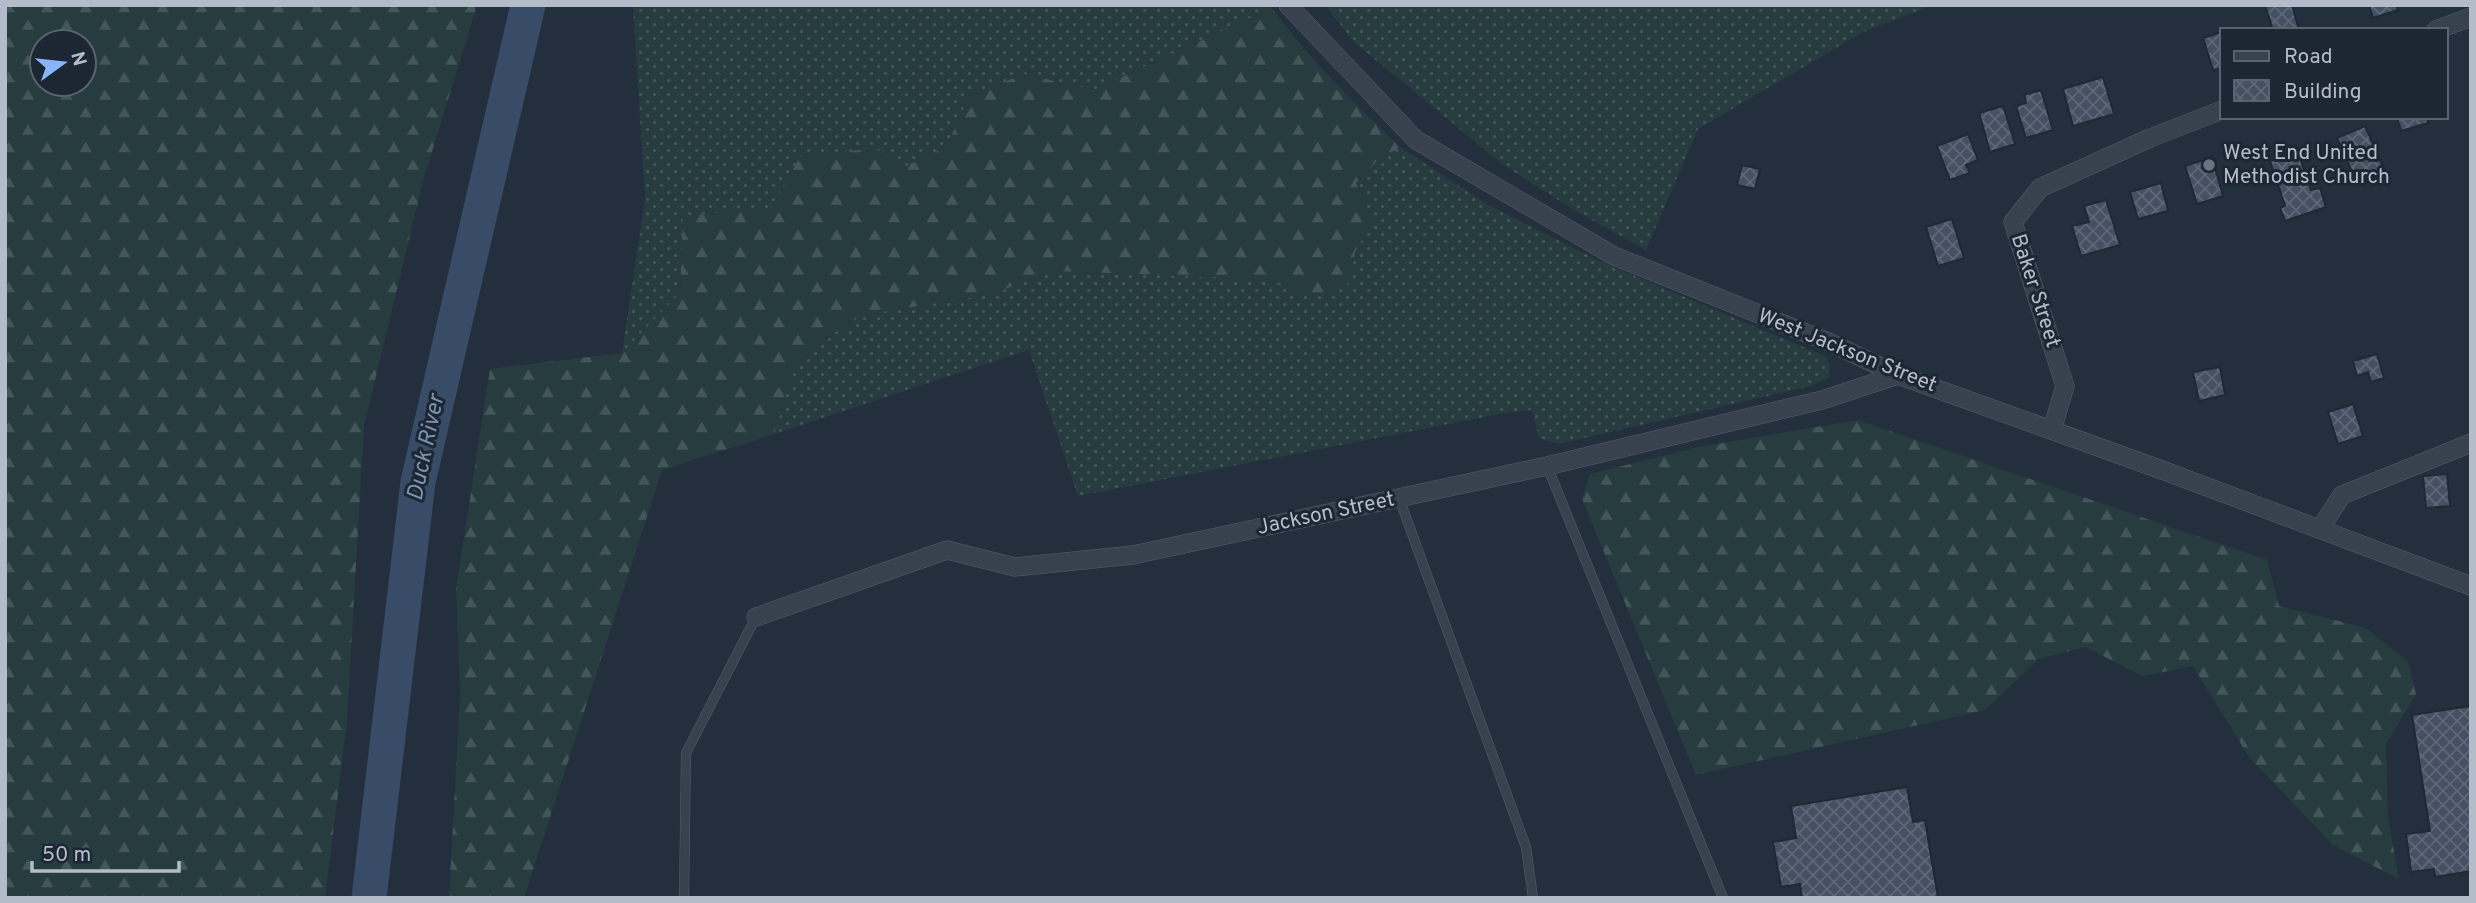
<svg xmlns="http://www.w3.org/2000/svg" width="2476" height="903" viewBox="0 0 2476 903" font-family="Overpass,sans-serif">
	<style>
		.grass { fill: url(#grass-dots) }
		.forest { fill: url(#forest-firs); fill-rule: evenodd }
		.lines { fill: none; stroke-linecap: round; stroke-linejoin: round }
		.river { stroke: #394c67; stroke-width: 35 }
		.building { fill: url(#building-cross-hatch); stroke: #1f2835; stroke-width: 2 }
		.lane-casing { stroke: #565f6c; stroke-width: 10 }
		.street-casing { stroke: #565f6c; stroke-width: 19 }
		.lane { stroke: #38414e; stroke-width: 9 }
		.street { stroke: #38414e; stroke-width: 18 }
		.worship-dot { fill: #6b7280; stroke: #1d2633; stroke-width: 2.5 }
		.labels { text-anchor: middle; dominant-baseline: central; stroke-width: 6; stroke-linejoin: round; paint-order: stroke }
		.poi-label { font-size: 21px; fill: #b4bcc9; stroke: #1d2633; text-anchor: start }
		.street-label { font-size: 21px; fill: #b4bcc9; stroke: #1d2633 }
		.water-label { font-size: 23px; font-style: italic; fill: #7c92b1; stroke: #1d2633 }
	</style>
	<defs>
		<pattern id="grass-dots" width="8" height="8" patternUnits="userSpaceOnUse" patternTransform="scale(1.75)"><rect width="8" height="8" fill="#263c3f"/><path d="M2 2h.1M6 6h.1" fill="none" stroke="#435659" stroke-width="1.8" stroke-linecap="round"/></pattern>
		<pattern id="forest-firs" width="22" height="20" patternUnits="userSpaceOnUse" patternTransform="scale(1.75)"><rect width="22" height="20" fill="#263c3f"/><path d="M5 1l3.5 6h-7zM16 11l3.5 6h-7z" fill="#435659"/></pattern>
		<pattern id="building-cross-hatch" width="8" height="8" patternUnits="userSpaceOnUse" patternTransform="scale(1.75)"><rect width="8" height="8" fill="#455162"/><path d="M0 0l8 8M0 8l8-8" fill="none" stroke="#5d6877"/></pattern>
	</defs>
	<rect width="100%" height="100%" fill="#242f3e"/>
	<path class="grass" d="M633,5H1270L1272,8L1094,90L1024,74L969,96L947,146L901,169L771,208L683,216L680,293L622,353L645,199Z
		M1325,5H1933L1863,32L1698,129L1646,250L1574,210L1502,164L1354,42Z
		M1400,147L1488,205L1604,263L1827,357L1830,368L1829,377L1811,386L1558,444L1539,438L1532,410L1505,413L1078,496L1029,350L774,434L791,377L821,341L863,315L992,294L1054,271L1268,279L1297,294L1350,281L1355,252L1372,222L1356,183L1377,161Z"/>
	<path class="forest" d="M5,5H477L423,181L364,426L347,721L325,898H5ZM42,42H84V84H42Z
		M1272,8C1309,59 1355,103 1400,147L1377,161L1356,183L1373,221L1355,252L1350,282L1330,297L1297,294L1268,279L1054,271L992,294L863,315L821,341L791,377L774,434L662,470L524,898H449L460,694L456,589L490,369L622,353L680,293L683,216L771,208L800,157L876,148L901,169L947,146L969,96L1024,74L1094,90Z
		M1858,420L2267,560L2279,606L2366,628L2408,662L2416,694L2386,744L2388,817L2399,879L2333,845L2249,757L2193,666L2143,676L2085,647L2039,659L1985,710L1696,775L1582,499L1590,474L1699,447Z"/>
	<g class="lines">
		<path class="river" d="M369,898L418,482L528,5"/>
	</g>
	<path class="building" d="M2265,5H2292L2299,30H2273Z
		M2369,5H2396L2398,10L2373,18Z
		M2222,32V68L2213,70L2203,38Z
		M2103,77L2114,114L2073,126L2063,89Z
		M2041,90L2053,130L2026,138L2016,106L2026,103L2024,95Z
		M2003,106L2015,144L1990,152L1979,113Z
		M2397,117H2427L2428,123L2401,131Z
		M2365,126L2385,171L2357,183L2337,138Z
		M1968,134L1978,160L1966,165L1970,173L1950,180L1937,146Z
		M2298,152L2311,190L2320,188L2326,207L2285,221L2280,208L2285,206L2270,161Z
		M2212,157L2223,196L2197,204L2185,166Z
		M1742,165L1760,169L1755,189L1737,185Z
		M2161,183L2168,211L2138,219L2130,192Z
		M2106,200L2120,245L2081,256L2072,226L2089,222L2084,206Z
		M1952,219L1964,258L1938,266L1926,227Z
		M2377,354L2384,378L2371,382L2368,372L2357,376L2353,361Z
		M2220,367L2225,395L2199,401L2193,372Z
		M2353,404L2363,436L2338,444L2328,412Z
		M2447,474L2450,506L2426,508L2423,476Z
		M2470,706L2471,871L2435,877L2434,869L2411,872L2406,834L2430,831L2412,715Z
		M1907,787L1913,822L1925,820L1938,898H1802L1800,884L1781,887L1773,842L1796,838L1791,806Z"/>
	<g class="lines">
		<defs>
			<path id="lane" d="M1547,466L1723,898
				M1399,498L1526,847L1533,898
				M684,898L686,753L756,617"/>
			<path id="street" d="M1288,5L1416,140L1614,256L1831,343L1898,375L2162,470L2471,586
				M2436,30L2471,17
				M2052,430L2065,386L2013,222L2040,188L2150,138L2222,110
				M2320,529L2342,495L2471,443
				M756,617L947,550L1015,567L1133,555L1547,466L1822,400L1898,375"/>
		</defs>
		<use href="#lane" class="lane-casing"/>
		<use href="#street" class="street-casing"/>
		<use href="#lane" class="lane"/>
		<use href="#street" class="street"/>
	</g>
	<circle class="worship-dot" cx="2209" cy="165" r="7"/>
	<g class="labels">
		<g class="poi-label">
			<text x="2223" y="153">West End United<tspan x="2223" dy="24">Methodist Church</tspan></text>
		</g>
		<g class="street-label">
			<text transform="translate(2035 291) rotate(72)">Baker Street</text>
			<text transform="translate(1847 351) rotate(22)">West Jackson Street</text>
			<text transform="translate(1326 514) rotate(-12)">Jackson Street</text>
		</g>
		<g class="water-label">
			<text transform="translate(427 448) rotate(-78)">Duck River</text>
		</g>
	</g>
	<rect width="2476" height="903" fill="none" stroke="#b4bcc9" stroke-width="14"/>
	<rect x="2220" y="28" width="228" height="91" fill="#1d2633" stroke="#59626f" stroke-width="2"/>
	<rect x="2234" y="51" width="35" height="10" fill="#38414e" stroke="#59626f" stroke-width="2"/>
	<text x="2284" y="63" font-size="21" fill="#b4bcc9">Road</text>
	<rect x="2234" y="80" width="35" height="21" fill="url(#building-cross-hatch)" stroke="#59626f" stroke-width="2"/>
	<text x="2284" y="98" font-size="21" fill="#b4bcc9">Building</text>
	<g transform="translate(63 63) rotate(75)"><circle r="33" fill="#1d2633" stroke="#59626f" stroke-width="2"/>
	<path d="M0-5L12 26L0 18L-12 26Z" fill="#8ab4f8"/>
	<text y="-10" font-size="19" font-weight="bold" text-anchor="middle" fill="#b4bcc9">N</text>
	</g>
	<path d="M32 861v10h147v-10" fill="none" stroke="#b4bcc9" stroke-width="3.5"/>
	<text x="42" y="861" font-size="21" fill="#b4bcc9" stroke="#1d2633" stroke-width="5" paint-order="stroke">50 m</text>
</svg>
